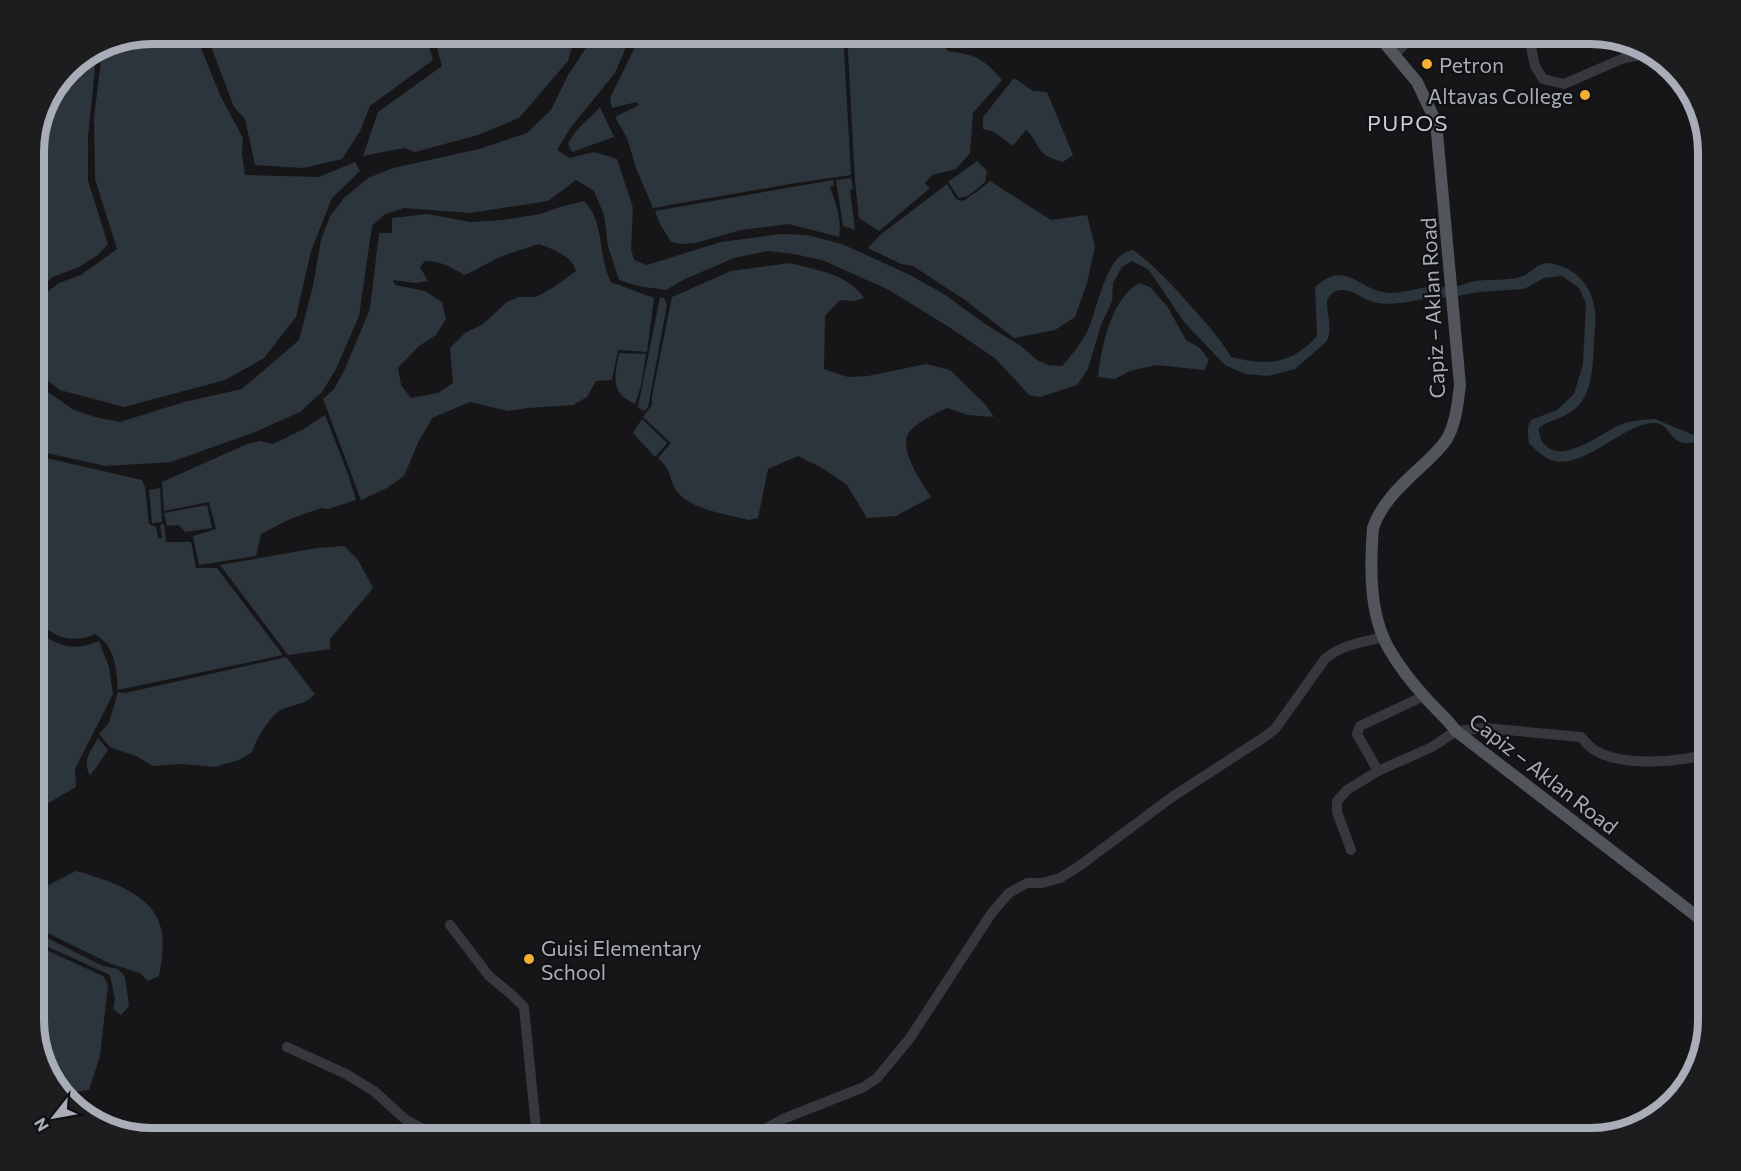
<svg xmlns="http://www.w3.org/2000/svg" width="1741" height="1171" viewBox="0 0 1741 1171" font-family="Commissioner,sans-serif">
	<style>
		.water { fill: #2c353c; fill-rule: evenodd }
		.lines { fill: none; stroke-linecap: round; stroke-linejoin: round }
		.minor { stroke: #37383d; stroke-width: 10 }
		.major { stroke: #53555c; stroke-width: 12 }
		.poi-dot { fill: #f2b134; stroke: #111113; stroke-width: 2 }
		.labels { text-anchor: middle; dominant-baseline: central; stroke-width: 4.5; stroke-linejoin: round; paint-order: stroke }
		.poi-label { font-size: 21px; fill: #a8adb8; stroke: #111113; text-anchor: start }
		.street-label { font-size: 21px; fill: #a8adb8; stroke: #111113 }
		.neighbourhood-label { font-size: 22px; letter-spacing: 1.5px; fill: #c9ccd4; stroke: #111113 }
		.rim { fill: none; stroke: #a8adb8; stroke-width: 8 }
	</style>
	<rect width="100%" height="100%" fill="#161618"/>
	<path class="water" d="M152,33H195L220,95L243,138L242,153L245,175L319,177L355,162L360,171L332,198L311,251L296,317L264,358L225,380L124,407L60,390L33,370V303L59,283L81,275L117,249L95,179L94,118L103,44L107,42Z
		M206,33H425L433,60L370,106L360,131L342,159L303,168L255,165L245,119L234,107Z
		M433,33H576L568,61L519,118L478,135L415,152L404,148L363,156L378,112L442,66Z
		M592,33H632L615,73L571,127L557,150L570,158L594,152L617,159L633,208L631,249L634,260L647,265L721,242L780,234L807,235L842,244L910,275L944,294L985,324L1021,346L1037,360L1048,365L1062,366C1071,356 1080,345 1087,332C1098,310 1105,253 1133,250C1155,266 1172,285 1190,305C1205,322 1220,338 1231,357C1266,366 1291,365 1317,336L1315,287C1347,258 1359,292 1390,293C1404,293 1417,288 1430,287C1439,287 1449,288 1458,286C1464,285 1469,282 1475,281C1490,279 1506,281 1520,277C1530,275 1536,263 1548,263C1552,263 1556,265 1561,266C1587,275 1598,301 1595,328C1592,355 1597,395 1571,412C1561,419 1548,420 1539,428C1539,435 1541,441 1545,445C1564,464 1600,434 1618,426C1630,420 1642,420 1655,419L1698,437L1707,435L1708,439C1700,441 1688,445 1680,442C1666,436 1669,419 1646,424C1618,430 1579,471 1551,460C1543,457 1535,449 1529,443C1528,434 1526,428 1531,420L1557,410L1574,394L1583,364L1586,303L1579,288L1562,276L1544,278L1524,289L1479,292L1446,298L1440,296C1419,299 1399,306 1377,303C1364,301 1355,290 1342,290C1334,290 1331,294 1327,300C1326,314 1334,330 1326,342L1295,369L1268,376L1245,374L1225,365L1184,322L1149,270L1132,261L1122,267L1113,283L1112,301L1101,325L1088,369L1077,385L1040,397L1029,395L996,359L949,327L887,289L822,260L794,254L768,251L734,258L683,280L666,290L638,286L619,280L608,246L604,215L594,191L576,180L548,201L470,213L404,208L385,214L372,226L359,316L336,369L322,392L300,412L255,432L171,462L105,466L33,450V382L74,410L95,417L120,422L184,402L242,389L299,340L313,286L321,240L330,216L345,197L368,178L393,168L479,149L527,133L551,110L568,75L590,42Z
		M812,33H843L851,175L790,184L653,208L636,168L627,138L615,117L639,105L637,102L612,108L610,98L635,47L642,39L758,36L779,38Z
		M847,33H932L948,51C976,55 983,58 1002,80L973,113L970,153L956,169L932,175L925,183L930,188L879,231L859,218L855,181Z
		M97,48L88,137V181L108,244L98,255L79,267L53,277L33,293V144L42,106L68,68Z
		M1014,78L1033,91L1047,92L1073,155L1063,162C1057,160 1049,158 1044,154C1036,147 1035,137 1026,130L1013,146L994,132L983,129V117Z
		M600,107L614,137L572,152L568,144C574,129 589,120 600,107Z
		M977,161L987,171L985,182L968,196L959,198L948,182Z
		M851,178L853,188L850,190L855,230L843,226L836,180Z
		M833,180L834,185L830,187C836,204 842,219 839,237L789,224L741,230L695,243L682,244L671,242L660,224L655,211Z
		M990,181L1051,220L1087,215L1095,246L1087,283L1075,317L1055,330L1014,338L965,300L913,266L901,264L868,248L880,235L947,184L956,199L963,201L978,191Z
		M584,201C605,221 598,258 611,282L654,298L647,352L618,350L612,380L596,381L587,397L573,405L528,408L508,411L470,402L432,418L418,443L404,476L387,488L361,500L323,399L334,389L344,371L370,309L379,233H392V218L428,214L470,222L503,220L540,214L560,207ZM539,244C554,250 571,255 576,271L554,287L536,297H519L507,302L483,324L465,333L450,348L453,383L438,393L411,398L401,385L398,368L419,346L436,335L446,319L442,302L425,291L395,285L393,280L416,283L428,281L420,267L425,261C440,261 451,267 464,275C475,271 483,265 494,260C508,253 524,249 539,244Z
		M790,263C816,270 849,274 864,298L854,301L840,300L825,316L824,369L848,377L868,376L926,364L950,370L985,404L994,417L968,415L947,408C935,414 920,420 911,430C895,446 922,482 931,497L896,516L867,518L847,485L824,469L798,456L768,469L758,518L749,520C726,514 690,510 676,490C668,478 673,472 658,458L671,443L643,417L652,405V396L672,297L731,271Z
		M1140,283L1150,287L1167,306L1186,340L1200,348L1209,360L1204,370L1156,365L1130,371L1115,379L1098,377C1101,348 1111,297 1140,283Z
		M660,297L664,298L667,305L648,407L644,411L638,407Z
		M619,353L646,354L641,386L635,404C609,393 615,376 619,353Z
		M325,415L348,474L356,500L328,509L321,508L290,519L261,534L256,556L199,565L193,536L216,529L209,502L164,511L162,482L247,444L260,441L273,444L302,430Z
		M642,419L667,443L655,457L633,433Z
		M33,455L142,480L145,487L149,524L156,527L158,538H162L160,525L164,524L166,542H191L196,568H217L283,655L118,690C116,667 116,648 95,634C69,646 44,635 33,609Z
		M160,488L162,522L152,523L149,490Z
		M207,505L212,528L185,532L179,525L167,526L164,513Z
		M344,546L358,560L373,588L330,639V649L288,655L220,565L317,548Z
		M33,631C60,644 69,653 99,641L109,667L113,694L75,769L76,787L33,812Z
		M286,657L315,694C304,705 299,703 285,708C272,712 256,739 252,752L239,760L215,767L182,764L153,766L136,756L110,747L99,734L109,723L118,692L125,693Z
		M98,738L108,750L90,776C82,758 90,754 98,738Z
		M76,871C105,879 150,892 160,925C165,940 162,960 159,976L148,981L140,973L111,964L33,926V893Z
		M33,931L103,966L118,969L125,977L129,1006L121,1015L113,1009L115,999L110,975L33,940Z
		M33,944L103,976L108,985L100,1056L89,1090L64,1094L49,1078L33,1027Z"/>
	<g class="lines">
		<path class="minor" d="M1528,33L1535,66L1543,79L1564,84L1624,58L1653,53
			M1394,55L1416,33
			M1378,771L1357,734L1360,726L1424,696
			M1351,850L1337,812V801L1347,790L1378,771L1432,747L1456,731L1485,728L1581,737C1586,743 1591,749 1598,752C1625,766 1680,763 1708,753
			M450,925L489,976L512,995L524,1007L537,1138
			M287,1047L346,1074L374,1091L406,1120L440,1138
			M749,1138L783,1119L864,1087L877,1078L910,1038L991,914L1009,893L1027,883H1042L1060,878L1078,867L1172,797L1263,738L1275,729L1325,659C1341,645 1363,642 1384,637"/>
		<path class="major" d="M1376,33L1417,82L1436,122L1460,385C1458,402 1456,420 1449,435C1444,446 1433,455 1425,463C1405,482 1382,501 1373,528C1370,567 1369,614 1389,649C1399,666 1412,683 1425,697C1435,709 1447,718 1456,731L1708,925"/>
	</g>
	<g class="poi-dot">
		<circle cx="1427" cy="64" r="6"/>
		<circle cx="1585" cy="95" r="6"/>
		<circle cx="529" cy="959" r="6"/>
	</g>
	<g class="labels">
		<g class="poi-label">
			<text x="1439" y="64">Petron</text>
			<text x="1573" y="95" text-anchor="end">Altavas College</text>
			<text x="541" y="947">Guisi Elementary<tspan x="541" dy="24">School</tspan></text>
		</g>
		<g class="street-label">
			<text transform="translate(1432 308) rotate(-93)">Capiz – Aklan Road</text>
			<text transform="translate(1544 773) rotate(38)">Capiz – Aklan Road</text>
		</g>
		<g class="neighbourhood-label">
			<text x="1408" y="122">PUPOS</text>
		</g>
	</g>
	<path d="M0 0H1741V1171H0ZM152 44H1590A108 108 0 0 1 1698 152V1020A108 108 0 0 1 1590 1128H152A108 108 0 0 1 44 1020V152A108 108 0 0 1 152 44Z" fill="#1d1d20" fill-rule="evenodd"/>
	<path class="rim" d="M152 44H1590A108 108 0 0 1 1698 152V1020A108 108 0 0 1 1590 1128H152A108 108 0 0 1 44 1020V152A108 108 0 0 1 152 44Z"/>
	<g transform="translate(54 1117) rotate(239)" stroke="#111113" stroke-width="4.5" paint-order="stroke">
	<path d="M0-4.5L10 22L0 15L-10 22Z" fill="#a8adb8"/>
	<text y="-9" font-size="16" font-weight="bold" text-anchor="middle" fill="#a8adb8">N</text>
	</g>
</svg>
